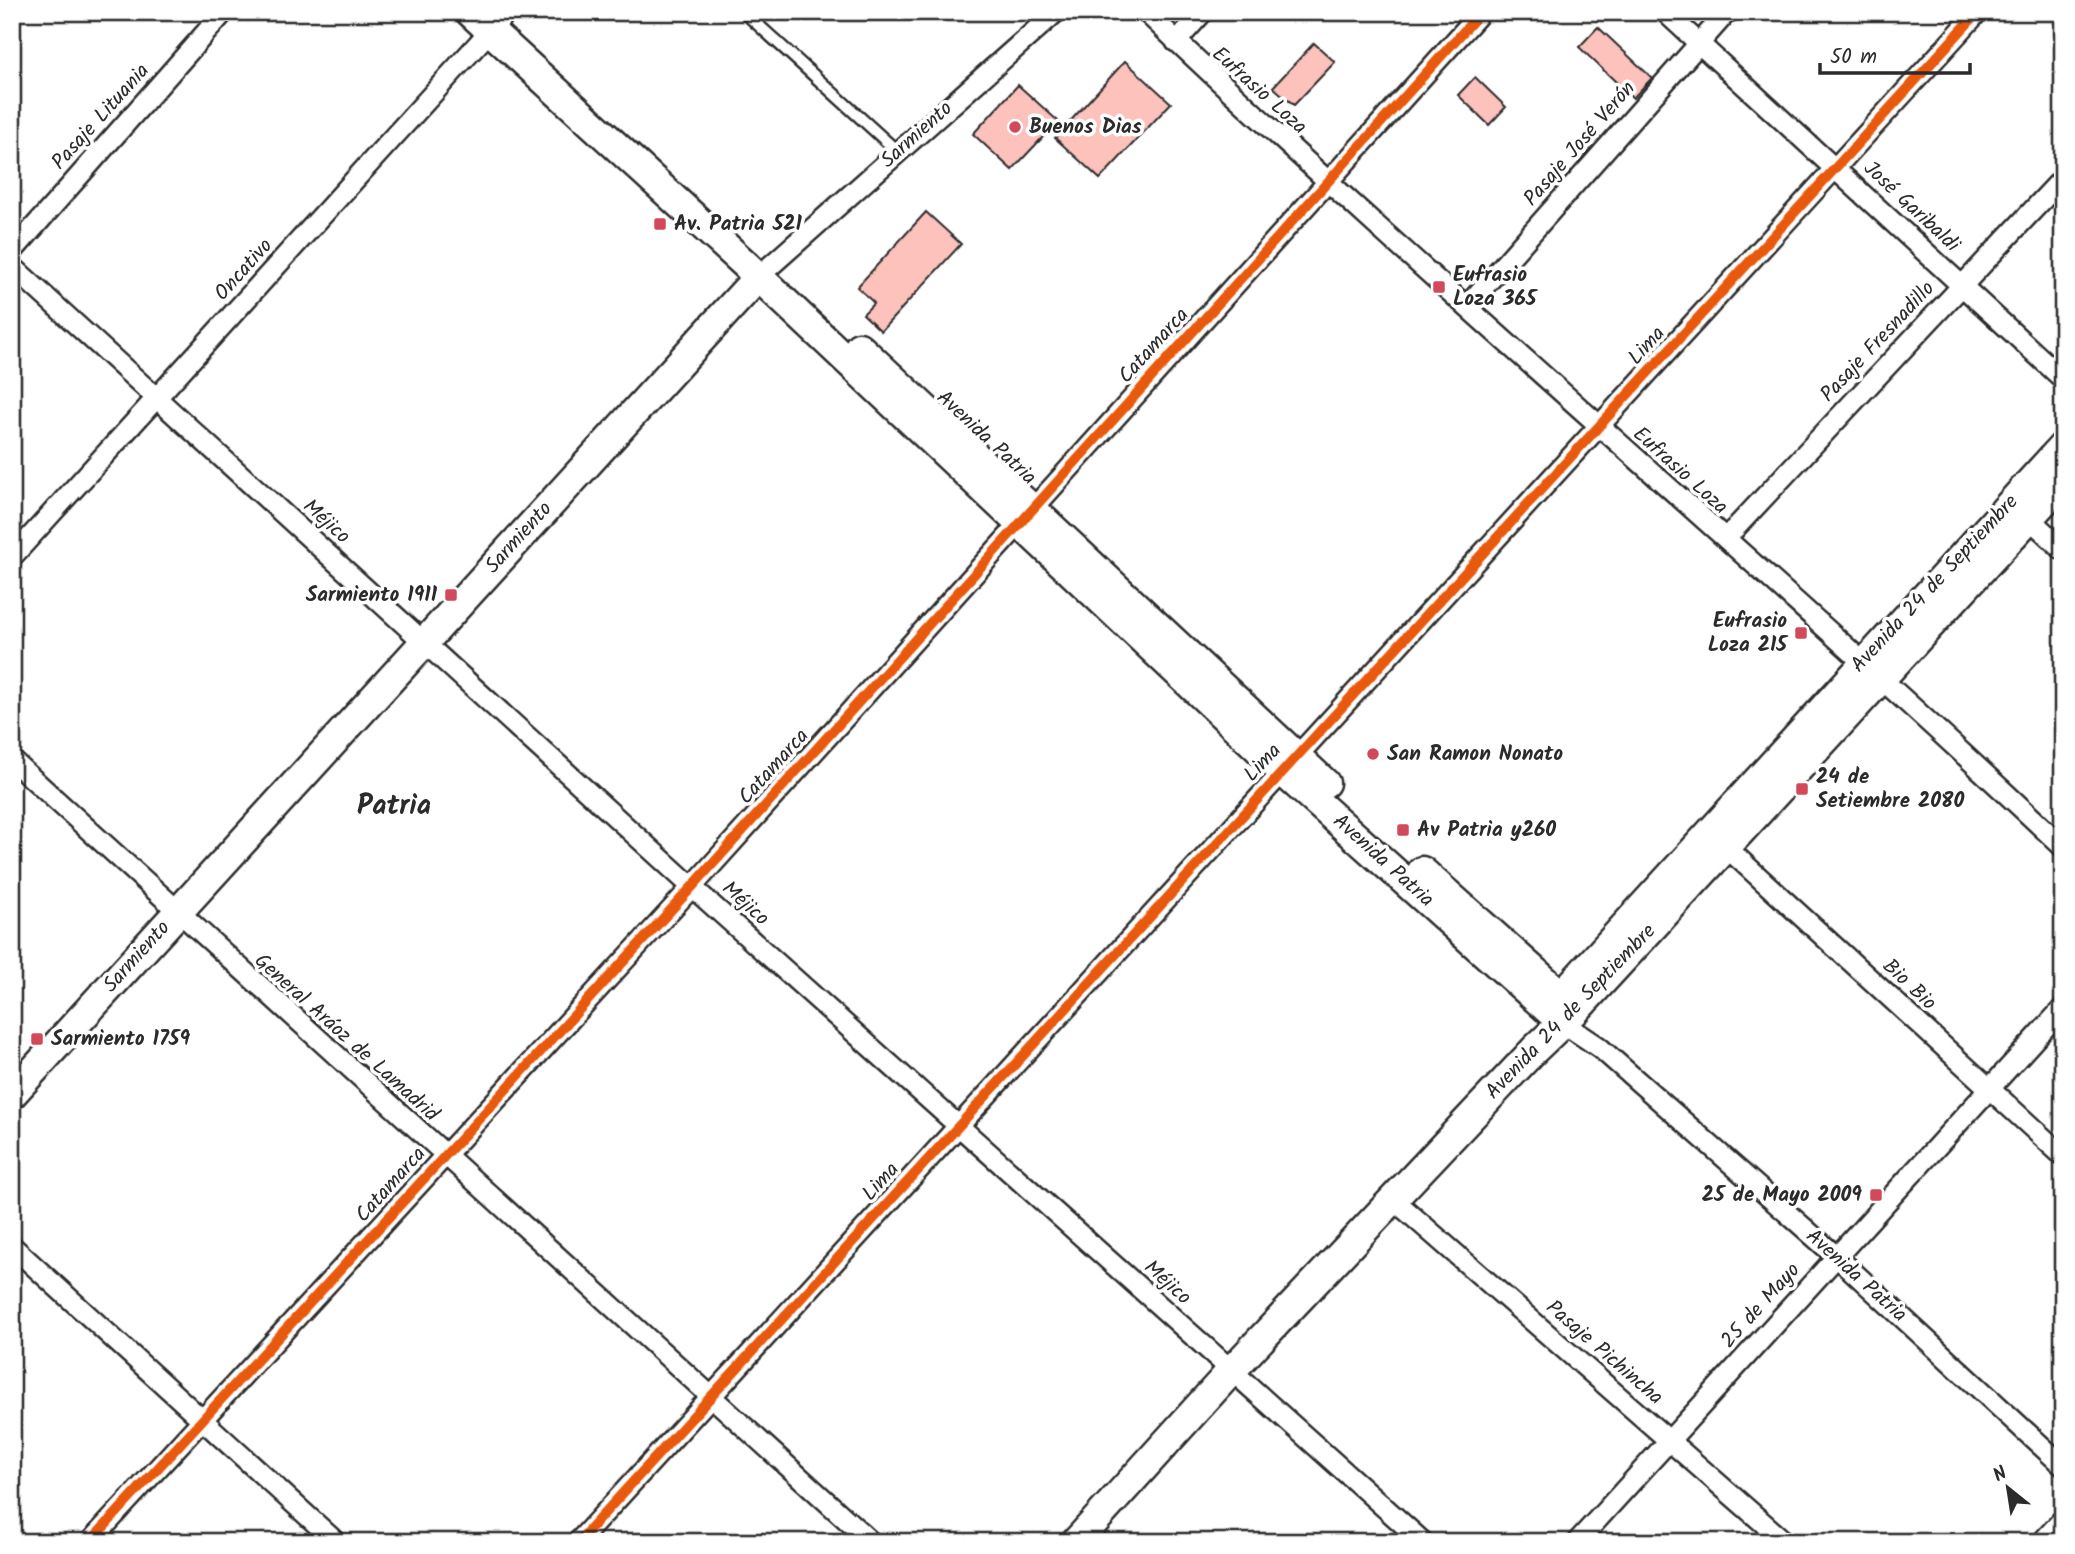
<svg xmlns="http://www.w3.org/2000/svg" width="2075" height="1554" viewBox="0 0 2075 1554" font-family="Kalam,sans-serif">
	<style>
		.building { fill: #fec2bd; stroke: #2b2b2b; stroke-width: 2 }
		.lines { fill: none; stroke-linecap: round; stroke-linejoin: round }
		.service-casing { stroke: #2b2b2b; stroke-width: 15 }
		.minor-casing { stroke: #2b2b2b; stroke-width: 24 }
		.secondary-casing { stroke: #2b2b2b; stroke-width: 33 }
		.service { stroke: #fff; stroke-width: 10 }
		.minor { stroke: #fff; stroke-width: 19 }
		.secondary { stroke: #fff; stroke-width: 28 }
		.cycleway-casing { stroke: #fff; stroke-width: 15 }
		.cycleway { stroke: #e8590c; stroke-width: 10 }
		.poi-dot { fill: #d1495b; stroke: #fff; stroke-width: 2.5 }
		.labels { text-anchor: middle; dominant-baseline: central; stroke-width: 7; stroke-linejoin: round; paint-order: stroke }
		.street-label { font-size: 21px; fill: #2b2b2b; stroke: #fff }
		.poi-label { font-size: 21px; font-weight: bold; fill: #2b2b2b; stroke: #fff; text-anchor: start }
		.district-label { font-size: 28px; font-weight: bold; fill: #2b2b2b; stroke: #fff }
	</style>
	<rect width="100%" height="100%" fill="#fff"/>
	<filter id="ink" filterUnits="userSpaceOnUse"><feTurbulence type="fractalNoise" baseFrequency=".0143" numOctaves="2"/><feDisplacementMap in="SourceGraphic" scale="14" xChannelSelector="R" yChannelSelector="G"/><feConvolveMatrix kernelMatrix="1 2 1 2 8 2 1 2 1" color-interpolation-filters="sRGB"/></filter>
	<g filter="url(#ink)">
		<path class="building" d="M1598,27L1652,78L1633,98L1579,47Z
			M1314,43L1335,62L1294,105L1273,87Z
			M1125,61L1171,103L1100,179L1055,138Z
			M1475,77L1506,107L1489,125L1458,95Z
			M1018,85L1058,121L1012,170L973,134Z
			M926,212L961,244L881,331L863,314L874,303L857,287Z"/>
		<g class="lines">
			<defs>
				<path id="service" d="M744,12L898,152"/>
				<path id="minor" d="M1146,12C1446,297 1762,563 2063,847
					M1665,12L2063,379
					M1176,42L1203,12
					M12,252L224,12
					M12,266L692,887L1423,1542
					M758,277L1056,12
					M1467,306L1727,12
					M2029,518L2063,550
					M1726,538L2063,178
					M12,557L507,12
					M12,760L871,1542
					M1726,847L2063,1156
					M1563,1023L1599,1047L1837,1257L2063,1466
					M1393,1199L1785,1542
					M12,1246L336,1542
					M90,1542L692,887L1481,12
					M578,1542L1978,12
					M1577,1542L2063,1008
					M2042,1542L2063,1519"/>
				<path id="secondary" d="M470,12L746,265L1282,771L1563,1023
					M859,347L1325,783
					M1422,871L1577,1009
					M1549,1009L2063,446
					M12,1094L758,277
					M1076,1542L1231,1371L1534,1050L1577,1009L2063,481"/>
			</defs>
			<use href="#service" class="service-casing"/>
			<use href="#minor" class="minor-casing"/>
			<use href="#secondary" class="secondary-casing"/>
			<use href="#service" class="service"/>
			<use href="#minor" class="minor"/>
			<use href="#secondary" class="secondary"/>
			<defs>
				<path id="cycleway" d="M90,1542L692,887L1481,12
					M578,1542L1978,12"/>
			</defs>
			<use href="#cycleway" class="cycleway-casing"/>
			<use href="#cycleway" class="cycleway"/>
		</g>
	</g>
	<g class="poi-dot">
		<circle cx="1015" cy="127" r="7"/>
		<rect x="653" y="217" width="14" height="14" rx="3.5"/>
		<rect x="1432" y="280" width="14" height="14" rx="3.5"/>
		<rect x="444" y="588" width="14" height="14" rx="3.5"/>
		<rect x="1794" y="626" width="14" height="14" rx="3.5"/>
		<circle cx="1373" cy="754" r="7"/>
		<rect x="1795" y="782" width="14" height="14" rx="3.5"/>
		<rect x="1396" y="823" width="14" height="14" rx="3.5"/>
		<rect x="30" y="1032" width="14" height="14" rx="3.5"/>
		<rect x="1869" y="1188" width="14" height="14" rx="3.5"/>
	</g>
	<g class="labels">
		<g class="street-label">
			<text transform="translate(1259 91) rotate(42)">Eufrasio Loza</text>
			<text transform="translate(101 117) rotate(-48)">Pasaje Lituania</text>
			<text transform="translate(917 135) rotate(-42)">Sarmiento</text>
			<text transform="translate(1580 144) rotate(-49)">Pasaje José Verón</text>
			<text transform="translate(1911 207) rotate(43)">José Garibaldi</text>
			<text transform="translate(244 270) rotate(-48)">Oncativo</text>
			<text transform="translate(1878 342) rotate(-47)">Pasaje Fresnadillo</text>
			<text transform="translate(1154 346) rotate(-48)">Catamarca</text>
			<text transform="translate(1647 346) rotate(-48)">Lima</text>
			<text transform="translate(986 438) rotate(43)">Avenida Patria</text>
			<text transform="translate(1680 471) rotate(42)">Eufrasio Loza</text>
			<text transform="translate(326 522) rotate(42)">Méjico</text>
			<text transform="translate(519 538) rotate(-48)">Sarmiento</text>
			<text transform="translate(1935 584) rotate(-47)">Avenida 24 de Septiembre</text>
			<text transform="translate(1263 763) rotate(-47)">Lima</text>
			<text transform="translate(774 767) rotate(-48)">Catamarca</text>
			<text transform="translate(1383 861) rotate(42)">Avenida Patria</text>
			<text transform="translate(745 904) rotate(42)">Méjico</text>
			<text transform="translate(137 957) rotate(-48)">Sarmiento</text>
			<text transform="translate(1909 985) rotate(43)">Bio Bio</text>
			<text transform="translate(1571 1012) rotate(-46)">Avenida 24 de Septiembre</text>
			<text transform="translate(346 1038) rotate(42)">General Aráoz de Lamadrid</text>
			<text transform="translate(881 1182) rotate(-48)">Lima</text>
			<text transform="translate(391 1185) rotate(-48)">Catamarca</text>
			<text transform="translate(1856 1276) rotate(42)">Avenida Patria</text>
			<text transform="translate(1167 1283) rotate(42)">Méjico</text>
			<text transform="translate(1761 1306) rotate(-48)">25 de Mayo</text>
			<text transform="translate(1604 1353) rotate(41)">Pasaje Pichincha</text>
		</g>
		<g class="poi-label">
			<text x="1029" y="127">Buenos Dias</text>
			<text x="674" y="224">Av. Patria 521</text>
			<text x="1453" y="275">Eufrasio<tspan x="1453" dy="24">Loza 365</tspan></text>
			<text x="437" y="595" text-anchor="end">Sarmiento 1911</text>
			<text x="1787" y="621" text-anchor="end">Eufrasio<tspan x="1787" dy="24">Loza 215</tspan></text>
			<text x="1387" y="754">San Ramon Nonato</text>
			<text x="1816" y="777">24 de<tspan x="1816" dy="24">Setiembre 2080</tspan></text>
			<text x="1417" y="830">Av Patria y260</text>
			<text x="51" y="1039">Sarmiento 1759</text>
			<text x="1862" y="1195" text-anchor="end">25 de Mayo 2009</text>
		</g>
		<g class="district-label">
			<text x="394" y="806">Patria</text>
		</g>
	</g>
	<rect width="2075" height="1554" fill="none" stroke="#fff" stroke-width="42"/>
	<rect x="21" y="21" width="2033" height="1512" fill="none" stroke="#2b2b2b" stroke-width="2.5" filter="url(#ink)"/>
	<g transform="translate(2008 1488) rotate(330)" stroke="#ffffff" stroke-width="5" paint-order="stroke">
	<path d="M0-5L12 26L0 18L-12 26Z" fill="#2b2b2b"/>
	<text y="-10" font-size="19" font-weight="bold" text-anchor="middle" fill="#2b2b2b">N</text>
	</g>
	<path d="M1820 63v10h150v-10" fill="none" stroke="#2b2b2b" stroke-width="3.5"/>
	<text x="1830" y="63" font-size="21" fill="#2b2b2b" stroke="#ffffff" stroke-width="5" paint-order="stroke">50 m</text>
</svg>
